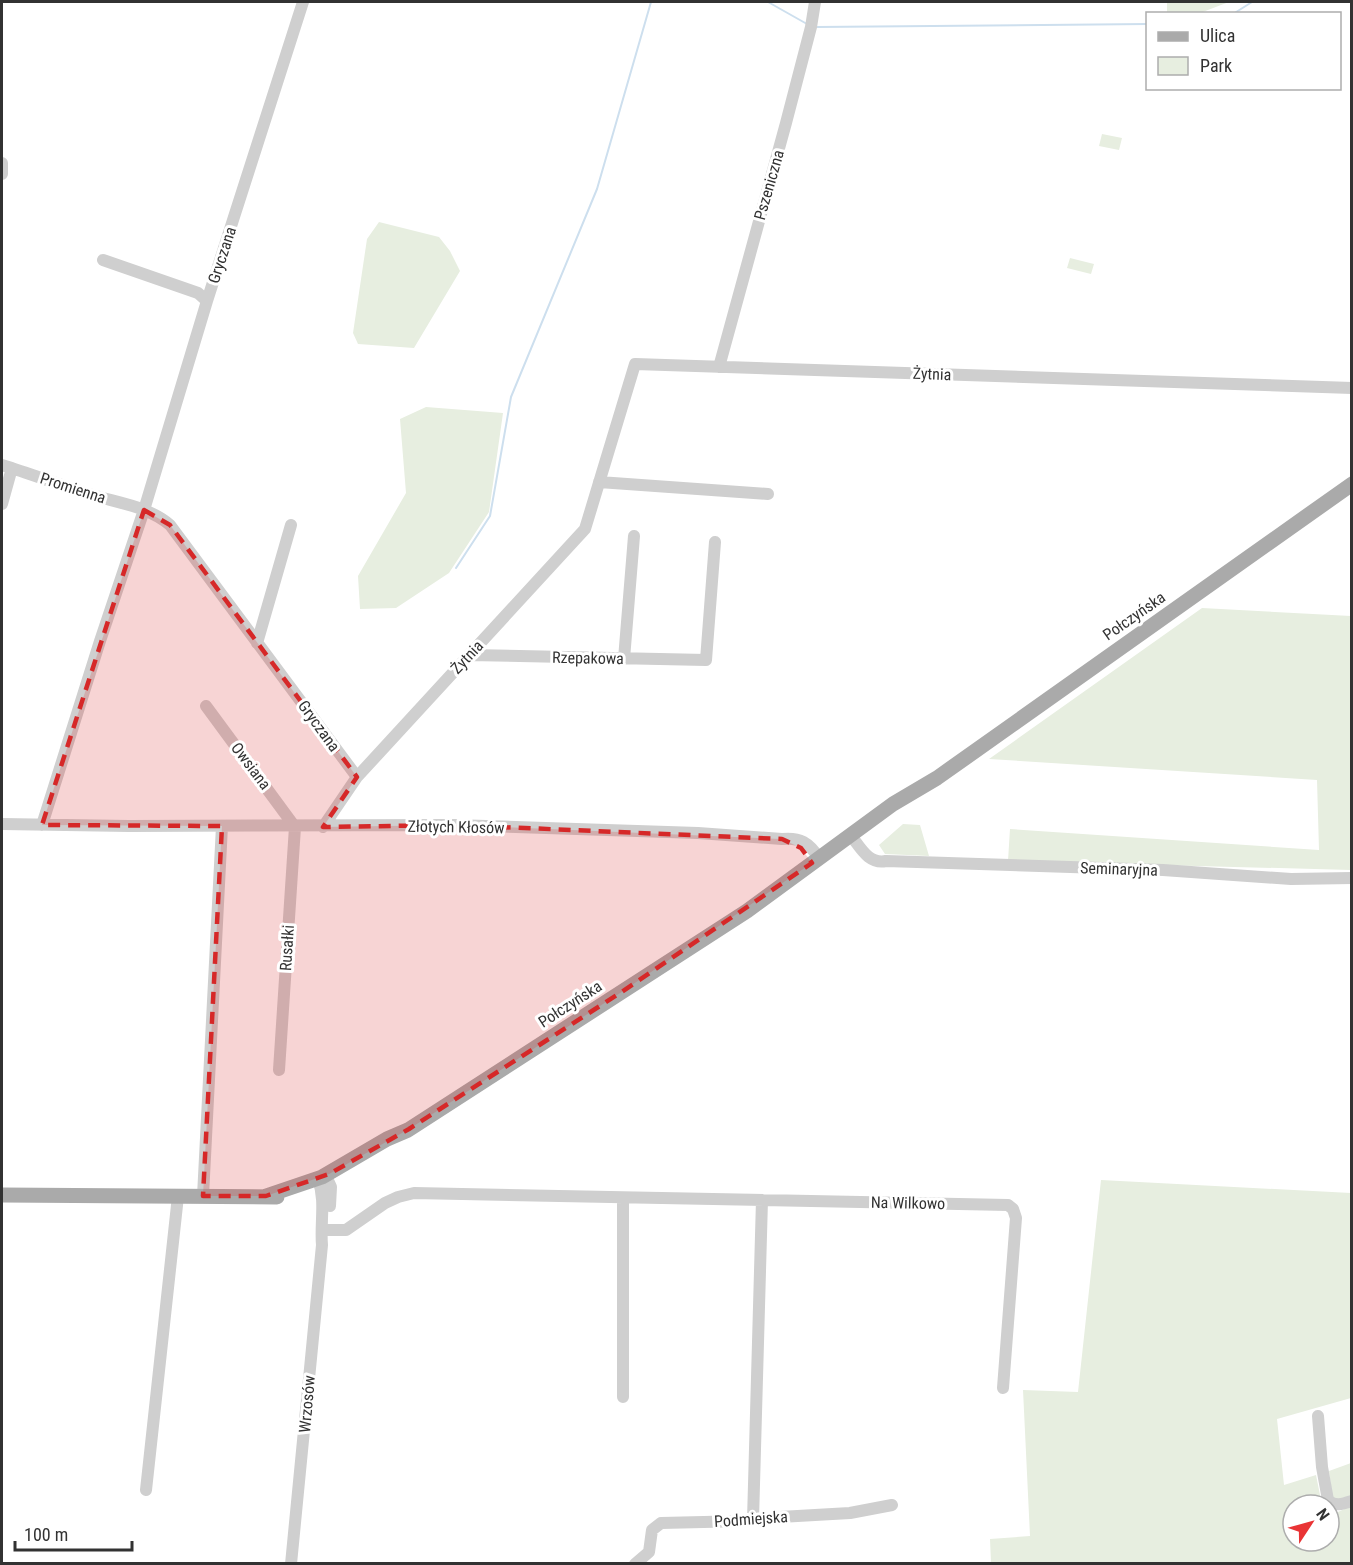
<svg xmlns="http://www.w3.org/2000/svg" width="1353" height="1565" viewBox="0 0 1353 1565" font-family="'Roboto Condensed',sans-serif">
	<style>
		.green { fill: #e7eee0 }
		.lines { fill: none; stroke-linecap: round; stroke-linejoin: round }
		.stream { stroke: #cddfee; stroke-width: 2 }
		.minor { stroke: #cfcfcf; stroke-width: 12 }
		.major { stroke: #aaa; stroke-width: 15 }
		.marked { fill: #d62828; fill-opacity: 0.2; stroke: #d62828; stroke-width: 4.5; stroke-dasharray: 12 8; stroke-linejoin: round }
		.labels { text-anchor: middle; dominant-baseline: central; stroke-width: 6; stroke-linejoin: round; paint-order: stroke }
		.street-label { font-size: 16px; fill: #323232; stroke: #fff }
	</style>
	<rect width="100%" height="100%" fill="#fff"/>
	<path class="green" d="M1167,2H1229L1200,13H1167Z
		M1102,134L1122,138L1119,150L1099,146Z
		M379,222L439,237L450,251L460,271L414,348L358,344L353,333L367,239Z
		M1070,258L1094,264L1091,274L1067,268Z
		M426,407L503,413L489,512L449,573L396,608L360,609L358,576L406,493L400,419Z
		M1202,608L1351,616V870L1008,861L1010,829L1319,850L1317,780L989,759Z
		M903,824L920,825L929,856L885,854L879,845Z
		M1101,1180L1351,1193V1398L1277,1419L1284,1485L1316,1475L1322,1505H1293V1541H1329V1516L1351,1506V1563H991L990,1539L1030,1536L1023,1390L1078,1392Z
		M1351,1463V1496L1333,1501L1329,1471Z"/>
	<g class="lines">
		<path class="stream" d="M768,2L807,24
			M1233,14L1252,2
			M817,27L1148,24
			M456,568L490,516L511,397L597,189L651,2"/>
		<path class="minor" d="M2,163V174
			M103,260L198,293L207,301
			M719,367L786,123L811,27L815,2
			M2,465C31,474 60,485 89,494C117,503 148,506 170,525L357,777
			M599,482L768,494
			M2,504L12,468
			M257,643L291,525
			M469,655L706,660L715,542
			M624,659L634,536
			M206,706L295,827L279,1070
			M2,824L129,826L454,825L698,833L782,839C800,837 809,843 819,858
			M42,825L100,641L144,510L207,301L303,2
			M323,827L357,777L585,529L635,364L1352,388
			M855,841C863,852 871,864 886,861L1163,870L1291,879L1352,878
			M326,1176L331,1187L330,1206
			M203,1196L222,826
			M327,1230H346L385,1203L398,1197L414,1193L1008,1205L1013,1209L1016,1218L1003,1388
			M623,1397V1198
			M1318,1416L1322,1467L1328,1500C1335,1507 1343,1504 1352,1501
			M146,1490L178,1196
			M753,1520L762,1200
			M291,1564L322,1245C320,1223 326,1201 318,1179
			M635,1564L649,1552L652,1530L661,1523L746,1521L780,1517L850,1513L892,1505"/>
		<path class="major" d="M2,1195L277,1197
			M266,1196L322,1177L387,1139L408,1130L747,911L893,804L937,778L1352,484"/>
	</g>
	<path class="marked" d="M144,510L170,525L357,777L323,827L454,825L782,839L801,848L812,863L620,993L409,1129L329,1174L266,1196H203L222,826L42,825Z"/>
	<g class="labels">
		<g class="street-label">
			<text transform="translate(769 185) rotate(-74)">Pszeniczna</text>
			<text transform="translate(222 255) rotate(-72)">Gryczana</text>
			<text transform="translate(932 374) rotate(2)">Żytnia</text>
			<text transform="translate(73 488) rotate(18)">Promienna</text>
			<text transform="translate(1134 616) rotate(-35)">Połczyńska</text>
			<text transform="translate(467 657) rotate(-47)">Żytnia</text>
			<text transform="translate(588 658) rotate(1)">Rzepakowa</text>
			<text transform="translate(319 726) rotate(54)">Gryczana</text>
			<text transform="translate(251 766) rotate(53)">Owsiana</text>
			<text transform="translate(456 827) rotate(1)">Złotych Kłosów</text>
			<text transform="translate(1119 869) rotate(2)">Seminaryjna</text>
			<text transform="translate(287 948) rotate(-86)">Rusałki</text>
			<text transform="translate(570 1004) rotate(-33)">Połczyńska</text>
			<text transform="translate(908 1203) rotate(1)">Na Wilkowo</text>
			<text transform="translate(307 1404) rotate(-85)">Wrzosów</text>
			<text transform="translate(751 1519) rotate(-4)">Podmiejska</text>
		</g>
	</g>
	<rect width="1353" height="1565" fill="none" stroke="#323232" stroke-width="6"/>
	<rect x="1146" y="12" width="195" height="78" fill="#ffffff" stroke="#adadad" stroke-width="1.5"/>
	<rect x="1158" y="32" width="30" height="9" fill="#aaaaaa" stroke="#adadad" stroke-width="1.5"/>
	<text x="1200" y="42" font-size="18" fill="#323232">Ulica</text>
	<rect x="1158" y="57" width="30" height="18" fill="#e7eee0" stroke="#adadad" stroke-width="1.5"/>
	<text x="1200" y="72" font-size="18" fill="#323232">Park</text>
	<g transform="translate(1311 1523) rotate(54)"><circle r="28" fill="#ffffff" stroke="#adadad" stroke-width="1.5"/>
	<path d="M0-4.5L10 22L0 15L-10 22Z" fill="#e93435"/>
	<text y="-9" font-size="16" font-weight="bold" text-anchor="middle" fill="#323232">N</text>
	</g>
	<path d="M15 1541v9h117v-9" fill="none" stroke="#323232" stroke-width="3"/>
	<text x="24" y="1541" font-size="18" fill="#323232" stroke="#ffffff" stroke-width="4.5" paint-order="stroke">100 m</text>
</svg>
